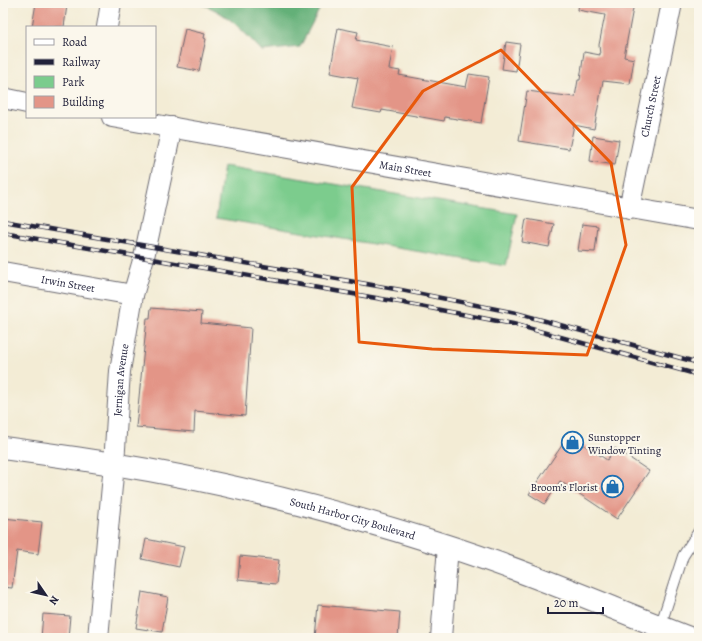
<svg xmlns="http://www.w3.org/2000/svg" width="702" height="641" viewBox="0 0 702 641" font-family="Alegreya,serif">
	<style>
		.green { fill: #7bcc8d; stroke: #4e7764 }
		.forest { fill: #64b078; stroke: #43695a }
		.building { fill: #e39587 }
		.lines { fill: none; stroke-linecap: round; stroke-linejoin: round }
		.service-casing { stroke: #6b6971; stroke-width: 12 }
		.minor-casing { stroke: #6b6971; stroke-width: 22 }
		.primary-casing { stroke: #6b6971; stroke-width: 24 }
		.service { stroke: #fff; stroke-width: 10 }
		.minor { stroke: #fff; stroke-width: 20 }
		.primary { stroke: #fff; stroke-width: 22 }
		.rail-casing { stroke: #22223b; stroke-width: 4.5 }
		.rail { stroke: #fbf7ec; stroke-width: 3; stroke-dasharray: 9; stroke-linecap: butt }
		.marked { fill: none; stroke: #e8590c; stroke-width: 3; stroke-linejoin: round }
		.labels { text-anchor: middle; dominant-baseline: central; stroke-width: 4; stroke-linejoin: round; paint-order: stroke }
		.street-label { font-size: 11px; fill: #22223b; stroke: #fbf7ec }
		.poi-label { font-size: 11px; fill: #22223b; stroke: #fbf7ec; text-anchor: start }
	</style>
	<rect width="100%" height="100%" fill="#fbf7ec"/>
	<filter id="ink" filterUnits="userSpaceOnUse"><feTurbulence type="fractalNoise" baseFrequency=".025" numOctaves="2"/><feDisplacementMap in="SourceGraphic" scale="8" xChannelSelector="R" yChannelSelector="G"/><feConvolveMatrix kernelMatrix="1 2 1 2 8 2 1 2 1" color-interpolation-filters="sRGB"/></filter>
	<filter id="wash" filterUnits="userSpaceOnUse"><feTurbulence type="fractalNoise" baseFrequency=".012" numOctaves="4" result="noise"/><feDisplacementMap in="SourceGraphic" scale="16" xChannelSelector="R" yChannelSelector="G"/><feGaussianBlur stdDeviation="0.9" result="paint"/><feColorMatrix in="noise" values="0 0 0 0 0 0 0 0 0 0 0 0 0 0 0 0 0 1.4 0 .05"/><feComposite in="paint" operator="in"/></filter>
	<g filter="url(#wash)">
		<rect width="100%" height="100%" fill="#f3ecd5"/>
		<path class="green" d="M224,166L517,214L506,266L216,218Z"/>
		<path class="forest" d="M197,3H318L321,6L300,47L262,51C243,31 225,10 197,3Z"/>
		<g id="blocks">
			<path class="building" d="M36,3H64V5H67L64,27H32Z
				M579,3H634L624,57L634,59L630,84L603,81L594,129L574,125L569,149L519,141L527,91L575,97L578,80H580L584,52L600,55L599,45L605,15L578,10Z
				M338,28L358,32L356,40L393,47L389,69L400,71L399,75L466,87L469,74L489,77L481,123L445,117L444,121L382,110L381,113L352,108L358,78L330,73Z
				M185,29L205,34L204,38L206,39L199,71L177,67Z
				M506,42L520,44L516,71L502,69Z
				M593,136L619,140L615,165L590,161Z
				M526,219L554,224L549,247L522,242Z
				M582,224L598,226L595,252L578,251Z
				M151,308L202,312L201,323L251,328L245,416L195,411L194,432L136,427L147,318H150Z
				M569,435L607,460L615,448L649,471L617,519L560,481L545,504L529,494Z
				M3,518L42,522L38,554L17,551L12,588L3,587Z
				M146,539L184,547L179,567L142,559Z
				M240,556L279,560L276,584L238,580Z
				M142,592L168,597L162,632L136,628Z
				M318,605L400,612L398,638H315Z
				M43,614L70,616L68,638H41Z"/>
		</g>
	</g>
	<g filter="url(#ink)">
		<use href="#blocks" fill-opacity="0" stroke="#6b6971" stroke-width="1"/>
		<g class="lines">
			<defs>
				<path id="service" d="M660,627L683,556L699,531"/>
				<g id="minor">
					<path d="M107,27L111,3"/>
					<path d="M3,98L27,103"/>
					<path id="s1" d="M112,117L699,220"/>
					<path id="s2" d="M629,209L672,3"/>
					<path id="s3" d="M3,272L133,295"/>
					<path id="s4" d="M98,638L114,464L120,371L133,295L144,257L172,127"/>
					<path d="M441,638L448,546"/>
				</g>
				<g id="primary">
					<path id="s5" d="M3,448C40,453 76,458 113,464C226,482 338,511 447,546C529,572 609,607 689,638"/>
				</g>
			</defs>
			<use href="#service" class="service-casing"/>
			<use href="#minor" class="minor-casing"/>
			<use href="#primary" class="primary-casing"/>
			<use href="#service" class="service"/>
			<use href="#minor" class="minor"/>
			<use href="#primary" class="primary"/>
			<defs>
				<path id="rail" d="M3,221L401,290L516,313L699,363
					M3,233L399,302L513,324L699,375"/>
			</defs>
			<use href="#rail" class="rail-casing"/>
			<use href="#rail" class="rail"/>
		</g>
	</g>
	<path class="marked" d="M501,50L611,163L626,245L587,355L432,349L359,342L352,187L423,91Z"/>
	<defs>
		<symbol id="shop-ring" viewBox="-11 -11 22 22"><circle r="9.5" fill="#fbf7ec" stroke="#1f6fb2" stroke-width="1.5"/><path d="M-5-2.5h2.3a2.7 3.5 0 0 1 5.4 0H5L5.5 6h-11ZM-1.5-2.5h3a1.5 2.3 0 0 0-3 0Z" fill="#1f6fb2"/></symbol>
	</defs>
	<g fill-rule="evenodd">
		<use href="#shop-ring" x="560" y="430" width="25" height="25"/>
		<use href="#shop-ring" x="600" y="474" width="25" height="25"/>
	</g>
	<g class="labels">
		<g class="street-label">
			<text stroke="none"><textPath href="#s2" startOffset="105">Church Street</textPath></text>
			<text stroke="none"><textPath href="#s1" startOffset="298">Main Street</textPath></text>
			<text stroke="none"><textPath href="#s3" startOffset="66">Irwin Street</textPath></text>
			<text stroke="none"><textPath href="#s4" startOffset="259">Jernigan Avenue</textPath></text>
			<text stroke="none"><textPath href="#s5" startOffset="357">South Harbor City Boulevard</textPath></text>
		</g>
		<g class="poi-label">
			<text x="588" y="437">Sunstopper<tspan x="588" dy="13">Window Tinting</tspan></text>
			<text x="598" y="487" text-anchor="end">Broom's Florist</text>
		</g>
	</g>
	<rect width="702" height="641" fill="none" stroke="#fbf7ec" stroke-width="16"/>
	<rect x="26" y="26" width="130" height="92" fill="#fbf7ec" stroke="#a4a2a5"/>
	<rect x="34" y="39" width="20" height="6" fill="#ffffff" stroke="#a4a2a5"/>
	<text x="62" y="46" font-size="12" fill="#22223b">Road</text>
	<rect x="34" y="59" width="20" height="6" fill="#22223b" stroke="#a4a2a5"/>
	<text x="62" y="66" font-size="12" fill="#22223b">Railway</text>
	<rect x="34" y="76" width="20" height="12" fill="#7bcc8d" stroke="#a4a2a5"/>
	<text x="62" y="86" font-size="12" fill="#22223b">Park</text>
	<rect x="34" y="96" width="20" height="12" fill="#e39587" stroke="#a4a2a5"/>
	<text x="62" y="106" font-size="12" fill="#22223b">Building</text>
	<g transform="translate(46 595) rotate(124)" stroke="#fbf7ec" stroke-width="3" paint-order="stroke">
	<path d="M0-3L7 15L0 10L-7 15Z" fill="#22223b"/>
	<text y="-6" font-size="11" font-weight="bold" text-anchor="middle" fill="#22223b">N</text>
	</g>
	<path d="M548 607v6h55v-6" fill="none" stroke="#22223b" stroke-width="2"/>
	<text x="554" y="607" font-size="12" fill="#22223b" stroke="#fbf7ec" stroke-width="3" paint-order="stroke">20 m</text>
</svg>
